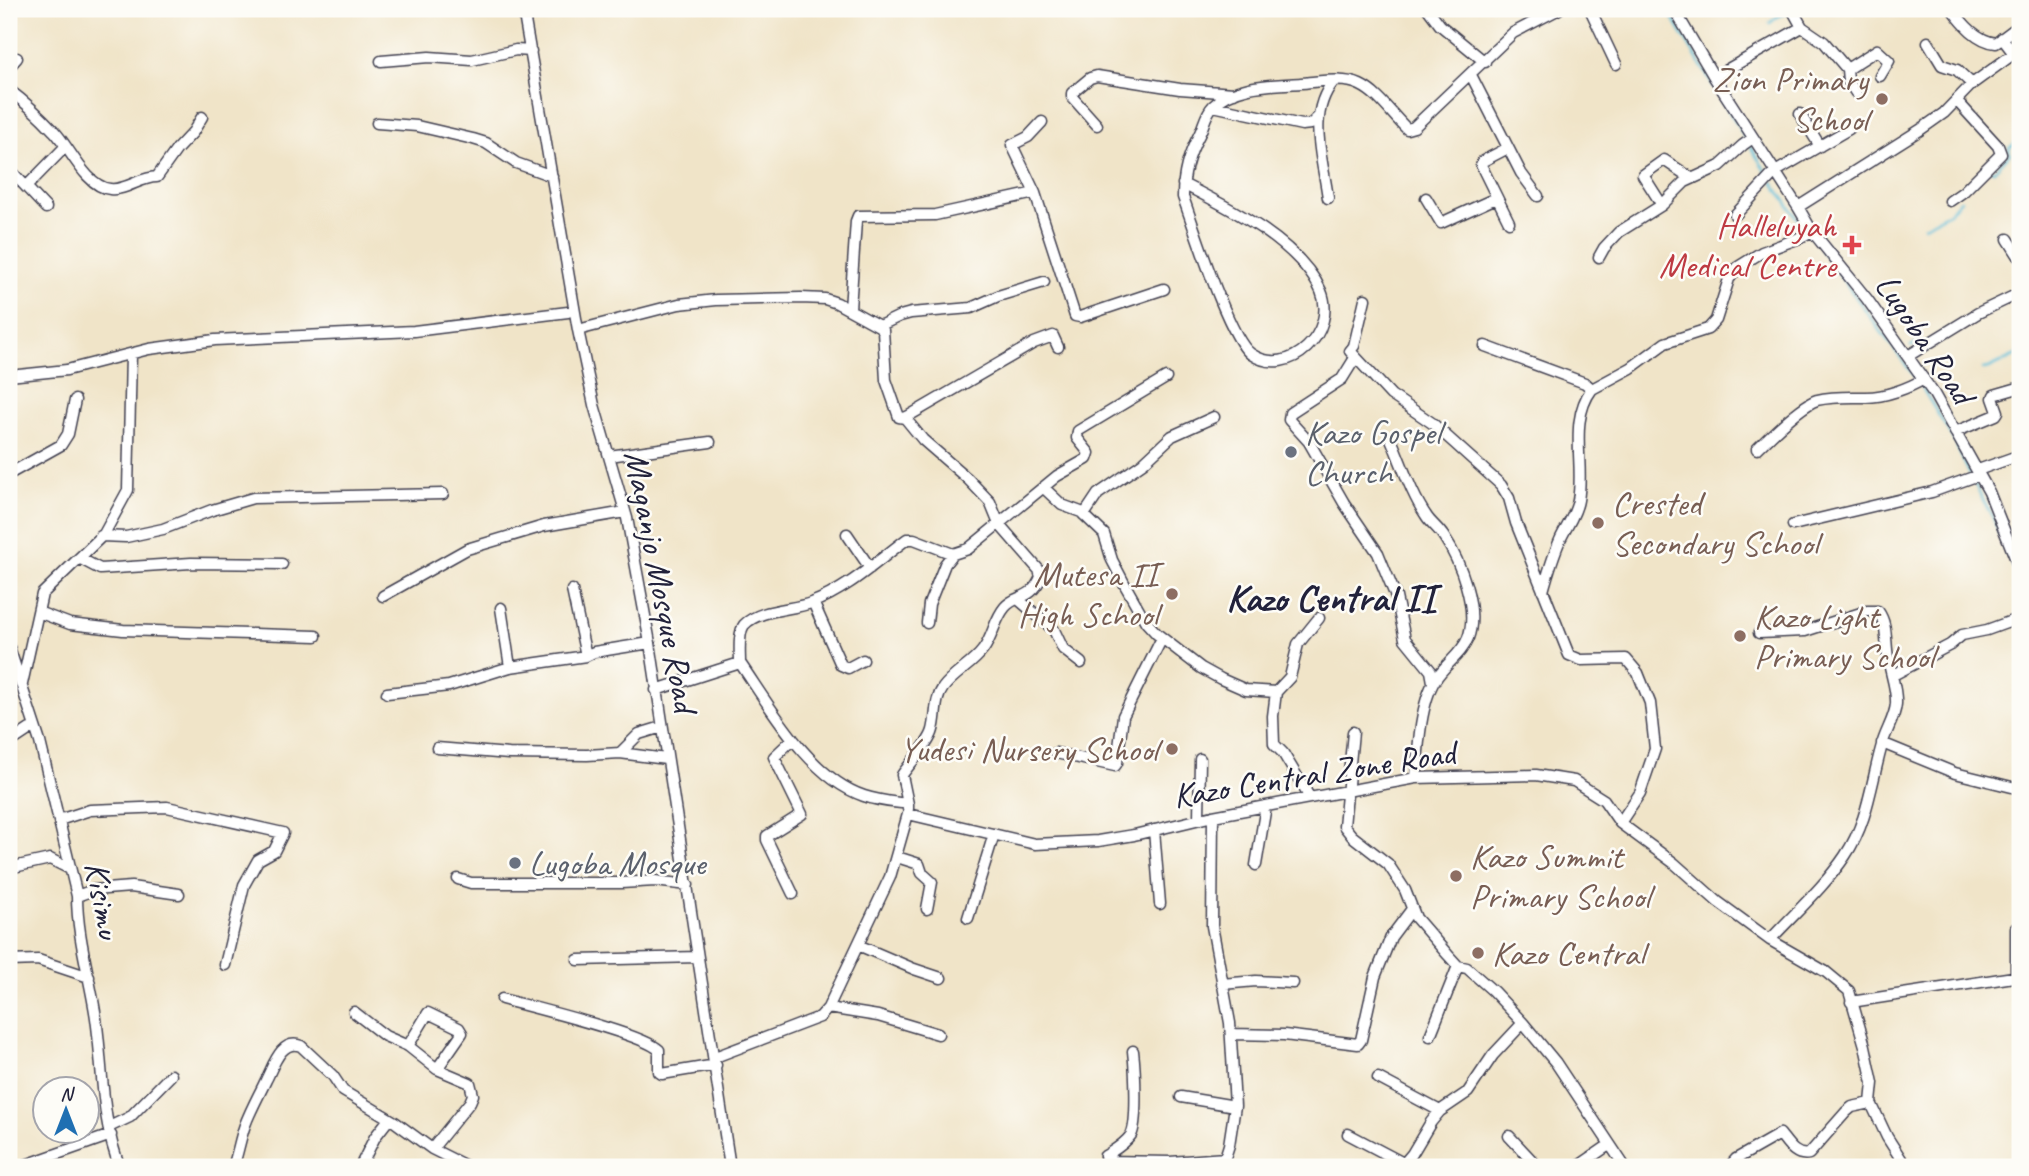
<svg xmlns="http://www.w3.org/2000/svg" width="2029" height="1176" viewBox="0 0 2029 1176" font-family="Caveat,sans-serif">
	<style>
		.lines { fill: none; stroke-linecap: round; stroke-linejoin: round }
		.stream { stroke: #59bcd7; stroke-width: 2.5 }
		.minor-casing { stroke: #413f50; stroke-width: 13 }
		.minor { stroke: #fff; stroke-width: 10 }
		.education-dot { fill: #8d6e63; stroke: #fdfcf7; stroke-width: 2.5 }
		.health-dot { fill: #e0444e; stroke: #fdfcf7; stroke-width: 2.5 }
		.worship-dot { fill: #6b7280; stroke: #fdfcf7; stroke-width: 2.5 }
		.labels { text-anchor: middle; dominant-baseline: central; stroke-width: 5; stroke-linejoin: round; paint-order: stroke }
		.education-label { font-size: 35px; fill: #785e54; stroke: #fdfcf7; text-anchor: start }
		.health-label { font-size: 35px; fill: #be3a42; stroke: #fdfcf7; text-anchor: end }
		.street-label { font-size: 35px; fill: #22223b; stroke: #fdfcf7 }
		.worship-label { font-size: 35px; fill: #5b616d; stroke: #fdfcf7; text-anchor: start }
		.quarter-label { font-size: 38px; font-weight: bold; fill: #22223b; stroke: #fdfcf7 }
	</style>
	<rect width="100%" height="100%" fill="#fdfcf7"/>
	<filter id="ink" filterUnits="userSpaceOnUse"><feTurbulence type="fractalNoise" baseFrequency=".0143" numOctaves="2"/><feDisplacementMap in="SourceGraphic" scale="14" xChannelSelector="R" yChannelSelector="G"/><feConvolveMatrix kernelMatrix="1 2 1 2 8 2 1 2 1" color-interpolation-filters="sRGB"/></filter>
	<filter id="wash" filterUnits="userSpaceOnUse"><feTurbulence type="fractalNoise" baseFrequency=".00686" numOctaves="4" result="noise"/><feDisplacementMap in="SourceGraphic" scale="28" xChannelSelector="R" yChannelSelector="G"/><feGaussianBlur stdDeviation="1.57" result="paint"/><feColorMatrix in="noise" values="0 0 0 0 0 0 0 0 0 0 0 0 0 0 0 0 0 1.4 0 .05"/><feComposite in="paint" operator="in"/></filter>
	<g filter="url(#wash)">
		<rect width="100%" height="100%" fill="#f0e4c8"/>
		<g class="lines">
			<path class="stream" d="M1667,9L1745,138
				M1770,23L1777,17L1789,12
				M1748,143L1767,173
				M1991,170L1994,171L2010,154L2009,148L2020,140
				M1773,182L1806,231
				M1924,226L1947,214L1961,200
				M1821,250L1917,380
				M1911,346L1921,342
				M1983,369L1989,368L2020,353
				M1921,386L1952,437L1970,475
				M1973,481L1993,518L2009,557
				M2012,563L2020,586"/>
		</g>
	</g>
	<g filter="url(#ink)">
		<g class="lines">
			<defs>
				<path id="minor" d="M523,9L578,330L594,405L627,518L650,643L730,1167
					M1428,9L1440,25L1485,62
					M1590,9L1616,64
					M1674,9L1714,77L1798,207L1812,231L1867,299L1934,394L1989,492L2020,570
					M1792,9L1802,27L1824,42L1847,69L1848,81L1856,93
					M1952,9C1963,24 1977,41 1996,43L2020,25
					M1928,42L1942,65L1957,70L1972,84
					M381,61L429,57L472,60L516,50L531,51
					M9,67L17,58
					M1847,69L1877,50L1889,61L1880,76
					M1471,75L1521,173L1538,196
					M1714,77L1802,27
					M9,90C25,102 40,116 54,131C69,146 86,187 110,189C126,191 140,177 157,177L177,149L193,132L202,117
					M1213,106L1302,125L1311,124L1317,118
					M1800,114L1820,146
					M1042,122L1028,137L1012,145L1035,193L1075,316L1080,317L1164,289
					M377,123L417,126L473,139L486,143L516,163L552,176
					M1097,125L1072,97V93L1090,78L1097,76L1180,89L1234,93
					M1508,148L1483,161L1481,165L1509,222
					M13,173L46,208
					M1183,184C1228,207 1299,242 1321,291C1338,331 1290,380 1251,354C1229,339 1194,227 1183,197C1183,174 1188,156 1199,135C1204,126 1205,114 1213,106C1235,84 1272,85 1301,83C1318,82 1343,77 1360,85C1379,94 1392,115 1407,129L1414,127L1513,33L1559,9
					M26,187L65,147
					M1328,198C1323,159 1306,114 1334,81
					M1426,198L1441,223L1496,198
					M1950,201L1963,192L2001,154L1998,146L1957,101
					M1662,205L1643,175L1664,160L1691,178
					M1798,207L1920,130L1944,113L1972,84L2012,55V51L2002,38
					M1735,215L1775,172L1849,129
					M2008,239L2020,258
					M1599,257L1604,248L1619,232L1662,205L1685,182L1720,166L1743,145L1753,138
					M1365,299L1354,346L1350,351L1391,395L1432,423L1501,485L1509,498L1516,523L1569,655L1581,660L1626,659L1638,673L1650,703L1655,749L1640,793L1620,823
					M850,309L856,221L858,216L935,215L1035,193
					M879,326L900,316L911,313L971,308L998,296L1044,282
					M578,330L679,304L716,300L801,298L825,299L837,303L879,326L883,330L886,380L899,417L905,418L923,440L968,479L990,502L999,524L1039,570L1041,577C1031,601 1016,594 1005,607C994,620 993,637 983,650C972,665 954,673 943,688C934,700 937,716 933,730C930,743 910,763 902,775L908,804
					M1485,346L1585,383L1592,389L1631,368L1665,343L1708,329L1716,320L1729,279L1738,267L1762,252L1797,239L1812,231
					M1908,356L1978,313L2020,293
					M1355,358L1342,379L1290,413L1289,420L1309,442L1344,503L1378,553L1396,597L1405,639L1431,671L1433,682
					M9,376L67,370L149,349L215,340L414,331L568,312
					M905,418L1034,343L1053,336L1058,347
					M1955,432L1996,415L1998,412L1993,398L1994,395L2018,388
					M1391,439C1402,464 1411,494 1427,517C1432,524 1439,529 1444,537C1460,561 1479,609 1468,638C1462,654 1444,665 1435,680C1420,704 1418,750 1416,778
					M1757,449C1769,437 1802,405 1817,400C1833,396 1850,397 1866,397C1885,397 1909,388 1924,379
					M609,456L710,442
					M1978,470L2020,455
					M9,474L61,445L68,434L75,400
					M1044,488L1062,505L1081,512L1104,534L1112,560L1125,585L1146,622L1157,634L1201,668L1221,679L1246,690L1276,692
					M1084,515L1098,494L1143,463L1172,436L1214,417
					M1793,525L1932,492L1979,475
					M847,534L870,568
					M101,536L126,537L163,529L212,510L253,498L443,494
					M79,558L100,569L191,563L282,564
					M572,590L586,656
					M1543,591C1548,573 1553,556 1560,540C1566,527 1576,514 1578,500C1585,464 1568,421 1592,389
					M383,596L467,549L544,526L625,512
					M1019,600L1054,630L1063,649L1081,663
					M813,602L841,665L848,668L863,660
					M501,608L510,667
					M38,612L70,624L123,630L316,636
					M927,623L929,604L945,564L953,554
					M1759,633L1805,631L1867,611H1878C1888,625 1885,641 1888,657C1890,673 1897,688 1896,704C1895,718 1885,732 1882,745C1871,783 1868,822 1845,856C1825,886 1795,913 1770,940
					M9,647L40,742L77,896C77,937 90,977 96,1018C103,1067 101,1122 120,1167
					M740,663C771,708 810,778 864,796C878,801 893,802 908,804V809
					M1893,675L1950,645L1962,635L1987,630L2020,618
					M22,684L42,594L104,534L128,490L131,354
					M656,690L740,663C740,653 738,633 744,625C759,609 792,610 811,603C848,589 876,562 907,539H914L953,554L968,549L1057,476L1087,459L1089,453L1077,438L1078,431L1166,378
					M387,693L449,686L510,667L586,656L594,652L650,643
					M1353,732L1344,826L1352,836L1388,864L1405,890L1416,918L1448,955L1458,966L1467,968L1493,991L1523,1023L1556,1063L1625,1167
					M793,739L774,757L802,814L767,836V840L793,894
					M9,743L30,729H34
					M1882,743L1955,773L2020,789
					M437,748L509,754L587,755L620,753L666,759
					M620,753L639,734L662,727
					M1056,753L1115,766L1117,763L1123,716L1162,638
					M1310,798L1283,753L1274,744L1273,716L1276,692L1290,677L1298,644L1319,618
					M1213,816L1212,926L1230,1023L1235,1106L1229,1145L1222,1167
					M1199,819L1200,759
					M59,820L90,810L167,807L283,833L274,851L258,860L244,885L225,965
					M1154,830L1160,904
					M897,857L919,864L922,873L932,882L927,909
					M1256,865L1266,806
					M9,868L50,859L70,869
					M458,879L471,883H621L655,881L688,885
					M77,896L93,890L131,887L179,894
					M968,918L994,834
					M858,945L914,969L941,978
					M578,960L698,957
					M9,961L38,960L89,977
					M2016,977V928
					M1222,984L1256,981L1293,983
					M502,999C530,1007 644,1034 659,1050V1072L662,1074L716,1065
					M1851,1002L2020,976
					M828,1008L878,1016L938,1034
					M354,1012L385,1036L408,1046L437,1069L470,1083L473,1095L470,1102L432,1149
					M1231,1034L1284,1035L1358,1044L1361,1040L1375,977L1391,937L1412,909
					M1430,1036L1458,966
					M408,1046L428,1013L459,1028L462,1033L437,1069
					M1133,1051C1135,1068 1138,1123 1131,1135C1124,1145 1114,1150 1105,1156L1107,1161L1170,1162L1225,1158
					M715,1057L820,1017L828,1008L890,877L908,814L1035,844L1098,841L1134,835L1213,816L1416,778L1536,775L1574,781L1604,800L1620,823L1674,863L1718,902L1770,940L1826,972L1849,991L1865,1046L1873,1083L1871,1103L1887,1137L1906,1167
					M1378,1078L1440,1111
					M1181,1097L1235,1106
					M109,1127L130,1117L171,1075
					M1348,1134L1405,1164
					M1509,1136L1538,1167
					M20,1167L111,1135
					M233,1167C238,1153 240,1139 245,1125C251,1109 259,1095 266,1080C273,1067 281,1038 301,1046L333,1076L343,1091L395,1122L432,1149L468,1167
					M360,1167L375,1137L389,1119
					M1401,1167L1412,1154L1431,1122L1440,1111L1468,1092L1493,1055L1523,1023
					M1577,1167L1609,1145
					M1729,1167L1736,1159L1780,1134C1788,1144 1795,1157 1809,1154L1846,1112L1852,1107L1871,1103"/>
			</defs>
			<use href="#minor" class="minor-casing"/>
			<use href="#minor" class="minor"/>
		</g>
	</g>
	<g class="education-dot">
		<circle cx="1882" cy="99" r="7"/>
		<circle cx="1598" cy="523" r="7"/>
		<circle cx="1172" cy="594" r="7"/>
		<circle cx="1740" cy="636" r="7"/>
		<circle cx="1172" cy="749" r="7"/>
		<circle cx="1456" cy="876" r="7"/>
		<circle cx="1478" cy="953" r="7"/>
	</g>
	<path class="health-dot" d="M1848.5 234.5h7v7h7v7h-7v7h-7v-7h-7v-7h7z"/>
	<g class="worship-dot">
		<circle cx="1291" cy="452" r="7"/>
		<circle cx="515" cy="863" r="7"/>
	</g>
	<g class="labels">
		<g class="education-label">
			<text x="1868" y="79" text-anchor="end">Zion Primary<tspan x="1868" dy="40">School</tspan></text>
			<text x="1612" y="503">Crested<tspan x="1612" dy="40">Secondary School</tspan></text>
			<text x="1158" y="574" text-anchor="end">Mutesa II<tspan x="1158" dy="40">High School</tspan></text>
			<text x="1754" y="616">Kazo Light<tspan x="1754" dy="40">Primary School</tspan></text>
			<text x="1158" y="749" text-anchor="end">Yudesi Nursery School</text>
			<text x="1470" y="856">Kazo Summit<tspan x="1470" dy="40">Primary School</tspan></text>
			<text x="1492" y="953">Kazo Central</text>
		</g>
		<g class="health-label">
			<text x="1836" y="225">Halleluyah<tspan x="1836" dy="40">Medical Centre</tspan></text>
		</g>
		<g class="street-label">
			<text transform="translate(1925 339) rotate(56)">Lugoba Road</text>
			<text transform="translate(661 581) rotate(79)">Maganjo Mosque Road</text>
			<text transform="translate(1314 774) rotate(-9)">Kazo Central Zone Road</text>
			<text transform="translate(103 900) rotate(80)">Kisimu</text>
		</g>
		<g class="worship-label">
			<text x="1305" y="432">Kazo Gospel<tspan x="1305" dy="40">Church</tspan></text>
			<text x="529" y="863">Lugoba Mosque</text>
		</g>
		<g class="quarter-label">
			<text x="1331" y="598">Kazo Central II</text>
		</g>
	</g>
	<rect width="2029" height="1176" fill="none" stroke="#fdfcf7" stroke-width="35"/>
	<g transform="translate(66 1110)"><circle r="33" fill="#fdfcf7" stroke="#a5a5ac" stroke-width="2"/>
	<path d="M0-5L12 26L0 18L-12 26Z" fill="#1f6fb2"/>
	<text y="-10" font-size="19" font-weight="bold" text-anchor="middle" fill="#22223b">N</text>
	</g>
</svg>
